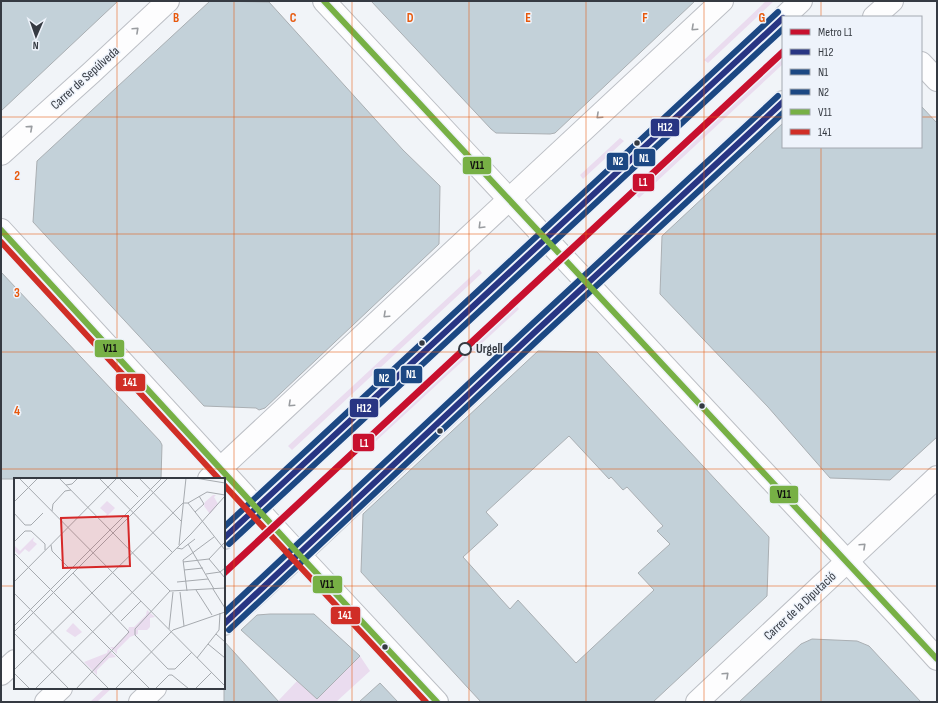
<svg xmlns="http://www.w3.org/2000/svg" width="938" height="703" viewBox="0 0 938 703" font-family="'Sofia Sans Condensed',sans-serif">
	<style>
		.green { fill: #eadcef }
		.building { fill: #c3d1d9; stroke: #aaafb3; fill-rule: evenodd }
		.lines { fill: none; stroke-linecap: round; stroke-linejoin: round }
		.minor-casing { stroke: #bcbfc5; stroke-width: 24 }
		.major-casing { stroke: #bcbfc5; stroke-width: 24 }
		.minor { stroke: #fdfdfe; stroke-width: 22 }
		.major { stroke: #fdfdfe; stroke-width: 22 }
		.bus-1-casing { stroke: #eef3fb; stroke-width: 9 }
		.bus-2-casing { stroke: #eef3fb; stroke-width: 9 }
		.bus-3-casing { stroke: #eef3fb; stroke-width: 9 }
		.bus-4-casing { stroke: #eef3fb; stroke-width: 9 }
		.bus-5-casing { stroke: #eef3fb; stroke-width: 9 }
		.bus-1 { stroke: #283583; stroke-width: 6 }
		.bus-2 { stroke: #1c4883; stroke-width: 6 }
		.bus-3 { stroke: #1c4883; stroke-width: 6 }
		.bus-4 { stroke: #77b045; stroke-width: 6 }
		.bus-5 { stroke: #d02e26; stroke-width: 6 }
		.metro-1-casing { stroke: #eef3fb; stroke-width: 10 }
		.metro-1 { stroke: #c8102e; stroke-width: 7 }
		.oneway { stroke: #999ca0 }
		.grid { fill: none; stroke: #e8590c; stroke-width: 1; stroke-opacity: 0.55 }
		.bus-dot { fill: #353a42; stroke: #eef3fb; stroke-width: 1.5 }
		.stop-dot { fill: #eef3fb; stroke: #353a42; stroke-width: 2 }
		.labels { text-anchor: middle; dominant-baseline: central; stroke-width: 3; stroke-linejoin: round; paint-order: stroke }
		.street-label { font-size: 13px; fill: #353a42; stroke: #eef3fb }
		.stop-label { font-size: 13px; font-weight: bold; fill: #353a42; stroke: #eef3fb; text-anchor: start }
		.inset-road { fill: none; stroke: #a6aaaf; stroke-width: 1 }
		.view { fill: #d62828; fill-opacity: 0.15; stroke: #d62828; stroke-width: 2 }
		.inset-edge { fill: none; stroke: #353a42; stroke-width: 2 }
		.grid-label { font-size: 13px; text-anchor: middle; font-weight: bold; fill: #e8590c; stroke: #eef3fb; stroke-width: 3; stroke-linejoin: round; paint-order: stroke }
		.line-badge { stroke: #eef3fb; stroke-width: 1.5 }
		.badge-label { font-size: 11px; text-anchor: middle; font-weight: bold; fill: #fff }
		.pale-badge-label { font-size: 11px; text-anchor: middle; font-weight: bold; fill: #111 }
	</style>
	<rect width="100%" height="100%" fill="#f1f4f8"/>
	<path class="green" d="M766,1H774L708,63L704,60Z
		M783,56V64L639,198L635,194Z
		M620,138L624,141L583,179L580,175Z
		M479,269L482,273L292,450L288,446Z
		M516,305L519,309L376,441L373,438Z
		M360,656L370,671L336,702H279L278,701L297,681L317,699Z
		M105,688H112L97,702H90Z"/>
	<path class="building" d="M1,1H118L1,111Z
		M210,1L269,2L403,150L440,186L439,244L265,408L259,410L256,408L204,406L33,222L37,161Z
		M371,1H695L555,133L550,134L496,133L491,129Z
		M921,106L937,123V437L890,480L830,478L768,407L660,294L662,236L783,123V147H921Z
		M1,272L160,441L162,445L161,479H1Z
		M538,351L597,352L769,537L767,596L653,702H481L361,572L363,514ZM569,436L609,479L611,477L623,490L627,487L663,526L657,531L670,544L638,573L654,590L576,663L518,600L510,609L463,557L498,525L486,512Z
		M270,614H314L360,656L317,699L241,630L257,615Z
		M812,639L857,641L869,646L921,702H739L801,644Z
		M224,641L279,702H224Z
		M380,683L398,702H359Z"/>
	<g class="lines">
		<defs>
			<path id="minor" d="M874,17L892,1
				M921,63L937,80
				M1,154L91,73L168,1
				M1,230L295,550L437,702
				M209,479L722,1
				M224,624L300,554L535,332L783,102
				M1,674L15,661
				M140,702L155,688
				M697,702L937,477"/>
			<path id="major" d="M324,1L900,618L937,659
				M784,17L801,1
				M224,538L783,18
				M46,702L61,688"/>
		</defs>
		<use href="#minor" class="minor-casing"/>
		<use href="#major" class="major-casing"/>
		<use href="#minor" class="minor"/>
		<use href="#major" class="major"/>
		<defs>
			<path id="bus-1" d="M224,538L783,18
				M224,624L535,332L783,102"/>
			<path id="bus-2" d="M229,544L783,29
				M229,630L540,338L783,113"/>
			<path id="bus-3" d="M224,527L778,12
				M224,613L530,326L778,96"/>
			<path id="bus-4" d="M324,1L937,659
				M1,230L295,550L437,702"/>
			<path id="bus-5" d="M1,242L219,479
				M224,485L426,702"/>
		</defs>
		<use href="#bus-1" class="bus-1-casing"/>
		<use href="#bus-2" class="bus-2-casing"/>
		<use href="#bus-3" class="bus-3-casing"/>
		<use href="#bus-4" class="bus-4-casing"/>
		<use href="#bus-5" class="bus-5-casing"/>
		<use href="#bus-1" class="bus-1"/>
		<use href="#bus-2" class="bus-2"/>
		<use href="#bus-3" class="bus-3"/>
		<use href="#bus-4" class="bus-4"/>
		<use href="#bus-5" class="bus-5"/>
		<defs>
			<path id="metro-1" d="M224,573L783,52"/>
		</defs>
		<use href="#metro-1" class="metro-1-casing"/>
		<use href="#metro-1" class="metro-1"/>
	</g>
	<defs><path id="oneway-chevron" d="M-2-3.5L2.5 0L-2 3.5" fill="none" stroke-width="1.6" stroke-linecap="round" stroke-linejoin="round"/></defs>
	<g class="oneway">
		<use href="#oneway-chevron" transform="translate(694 28) rotate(137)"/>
		<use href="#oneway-chevron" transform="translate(136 30) rotate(-43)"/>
		<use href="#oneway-chevron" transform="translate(599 116) rotate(137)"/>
		<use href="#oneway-chevron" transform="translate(30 128) rotate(-42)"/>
		<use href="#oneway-chevron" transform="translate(481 226) rotate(135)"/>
		<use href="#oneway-chevron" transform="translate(386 315) rotate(137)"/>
		<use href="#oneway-chevron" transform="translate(291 404) rotate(137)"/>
		<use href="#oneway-chevron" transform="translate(863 546) rotate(-43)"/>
		<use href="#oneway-chevron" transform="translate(726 675) rotate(-43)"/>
	</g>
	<path class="grid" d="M117,1V479M234,1V702M352,1V702M469,1V702M586,1V702M704,1V702M821,1V17M1,117H783M921,117H937M821,147V702M1,234H937M1,352H937M1,469H937M1,586H15M224,586H937M117,688V702"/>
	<g class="bus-dot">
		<circle cx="637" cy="143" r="3.5"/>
		<circle cx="422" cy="343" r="3.5"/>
		<circle cx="702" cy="406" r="3.5"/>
		<circle cx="440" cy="431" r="3.5"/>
		<circle cx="385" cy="647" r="3.5"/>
	</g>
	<circle class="stop-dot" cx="465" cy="349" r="6"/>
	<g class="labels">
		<g class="street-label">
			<text transform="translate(85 78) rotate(-42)">Carrer de Sepúlveda</text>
			<text transform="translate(800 606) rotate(-43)">Carrer de la Diputació</text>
		</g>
		<g class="stop-label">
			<text x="476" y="349">Urgell</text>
		</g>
	</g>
	<g transform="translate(14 478)">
		<rect width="211" height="211" fill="#f1f4f8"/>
		<path d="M199,17H202L200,19L204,26L196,36L190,28L191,24ZM93,23L101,30L89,42L93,36L86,30ZM20,59L19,63L23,66L15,74L11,71L5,77L0,72V67L6,73ZM133,132L141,139L136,140V149L133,152H124V156L116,159L103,172V176L96,169H100L113,156L115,149H120L132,137ZM59,145L68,154L61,159L52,153ZM94,171L102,179L95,180L83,192V197L70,184L93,175Z" fill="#eadcef"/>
		<path class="inset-road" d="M5,0L211,208M45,0L156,113L211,110M85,0L158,74M105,0L124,19M125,0L167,43M181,0L211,5M52,7L58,6L64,0M0,24L24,0M169,25H174L193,14L211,17M174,25L211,72M38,33L39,26L51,13L57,12M181,34L190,26L185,18M0,35L11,47H17L29,35M0,64L11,53H17L31,66V72M174,66L200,111M37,67L38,73L54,89M165,67L172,0M163,70L168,71L181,61M0,75L136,211M195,81L211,100M169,84L195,81L211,64M170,92L189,90M59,95L115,154L62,211M192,96L206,94L211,90M0,104L103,0M163,104L194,101M199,111L211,130M182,112L198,137M156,113L121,151V157L154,191H161L178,174M173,113L169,82L200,59M166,114L170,148M0,115L95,211M107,143L127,123M0,148L148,0M155,151L159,114M0,154L154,0M0,155L55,211M202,156L211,164M194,166L211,180M183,180L205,152L206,135M0,192L169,25M0,195L16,211M21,211L177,56L211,18M101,211L159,152L211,134M141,211L155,197H158L175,211M181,211L198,194"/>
		<path class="view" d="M114,38L116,88L49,90L47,40Z"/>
		<rect width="211" height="211" class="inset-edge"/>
	</g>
	<g class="grid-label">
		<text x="176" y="22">B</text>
		<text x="293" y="22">C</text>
		<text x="410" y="22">D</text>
		<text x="528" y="22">E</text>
		<text x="645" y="22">F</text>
		<text x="762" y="22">G</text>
		<text x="17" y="180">2</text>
		<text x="17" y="297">3</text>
		<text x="17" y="415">4</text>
	</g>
	<g class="line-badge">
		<rect x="650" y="118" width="30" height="19" rx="4" fill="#283583"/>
		<rect x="633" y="148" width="23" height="19" rx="4" fill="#1c4883"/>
		<rect x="606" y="152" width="23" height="19" rx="4" fill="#1c4883"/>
		<rect x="462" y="156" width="30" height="19" rx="4" fill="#77b045"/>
		<rect x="632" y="173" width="23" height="19" rx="4" fill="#c8102e"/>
		<rect x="94" y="339" width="31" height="19" rx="4" fill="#77b045"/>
		<rect x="400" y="365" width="23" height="19" rx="4" fill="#1c4883"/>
		<rect x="373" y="368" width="23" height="19" rx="4" fill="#1c4883"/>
		<rect x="115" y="373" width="31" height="19" rx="4" fill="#d02e26"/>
		<rect x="349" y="398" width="30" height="20" rx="4" fill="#283583"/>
		<rect x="352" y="433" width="23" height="19" rx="4" fill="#c8102e"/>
		<rect x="769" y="485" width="30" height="19" rx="4" fill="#77b045"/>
		<rect x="312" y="575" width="31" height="19" rx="4" fill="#77b045"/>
		<rect x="330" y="606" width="31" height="19" rx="4" fill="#d02e26"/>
	</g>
	<g class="badge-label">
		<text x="665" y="131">H12</text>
		<text x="644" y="162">N1</text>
		<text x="618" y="165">N2</text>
		<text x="643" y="186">L1</text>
		<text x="411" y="378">N1</text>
		<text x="384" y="382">N2</text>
		<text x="130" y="386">141</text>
		<text x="364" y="412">H12</text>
		<text x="364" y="447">L1</text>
		<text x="345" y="619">141</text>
	</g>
	<g class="pale-badge-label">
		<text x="477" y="169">V11</text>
		<text x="110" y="352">V11</text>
		<text x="784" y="498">V11</text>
		<text x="327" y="588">V11</text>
	</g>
	<rect width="938" height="703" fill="none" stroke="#353a42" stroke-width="4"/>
	<rect x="782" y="16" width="140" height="132" fill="#eef3fb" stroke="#a4a9b1"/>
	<rect x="790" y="29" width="20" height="6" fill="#c8102e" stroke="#a4a9b1"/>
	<text x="818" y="36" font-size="12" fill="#353a42">Metro L1</text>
	<rect x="790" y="49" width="20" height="6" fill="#283583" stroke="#a4a9b1"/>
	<text x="818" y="56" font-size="12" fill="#353a42">H12</text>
	<rect x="790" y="69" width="20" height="6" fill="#1c4883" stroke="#a4a9b1"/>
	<text x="818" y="76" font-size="12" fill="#353a42">N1</text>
	<rect x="790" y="89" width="20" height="6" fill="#1c4883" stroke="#a4a9b1"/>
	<text x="818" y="96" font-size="12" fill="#353a42">N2</text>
	<rect x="790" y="109" width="20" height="6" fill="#77b045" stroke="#a4a9b1"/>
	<text x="818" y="116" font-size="12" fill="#353a42">V11</text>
	<rect x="790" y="129" width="20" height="6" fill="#d02e26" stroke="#a4a9b1"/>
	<text x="818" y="136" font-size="12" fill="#353a42">141</text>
	<g transform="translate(36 36) rotate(182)" stroke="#eef3fb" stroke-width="3" paint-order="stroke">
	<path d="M0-3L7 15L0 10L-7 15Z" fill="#353a42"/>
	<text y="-6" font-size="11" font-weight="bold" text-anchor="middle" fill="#353a42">N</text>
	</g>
</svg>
